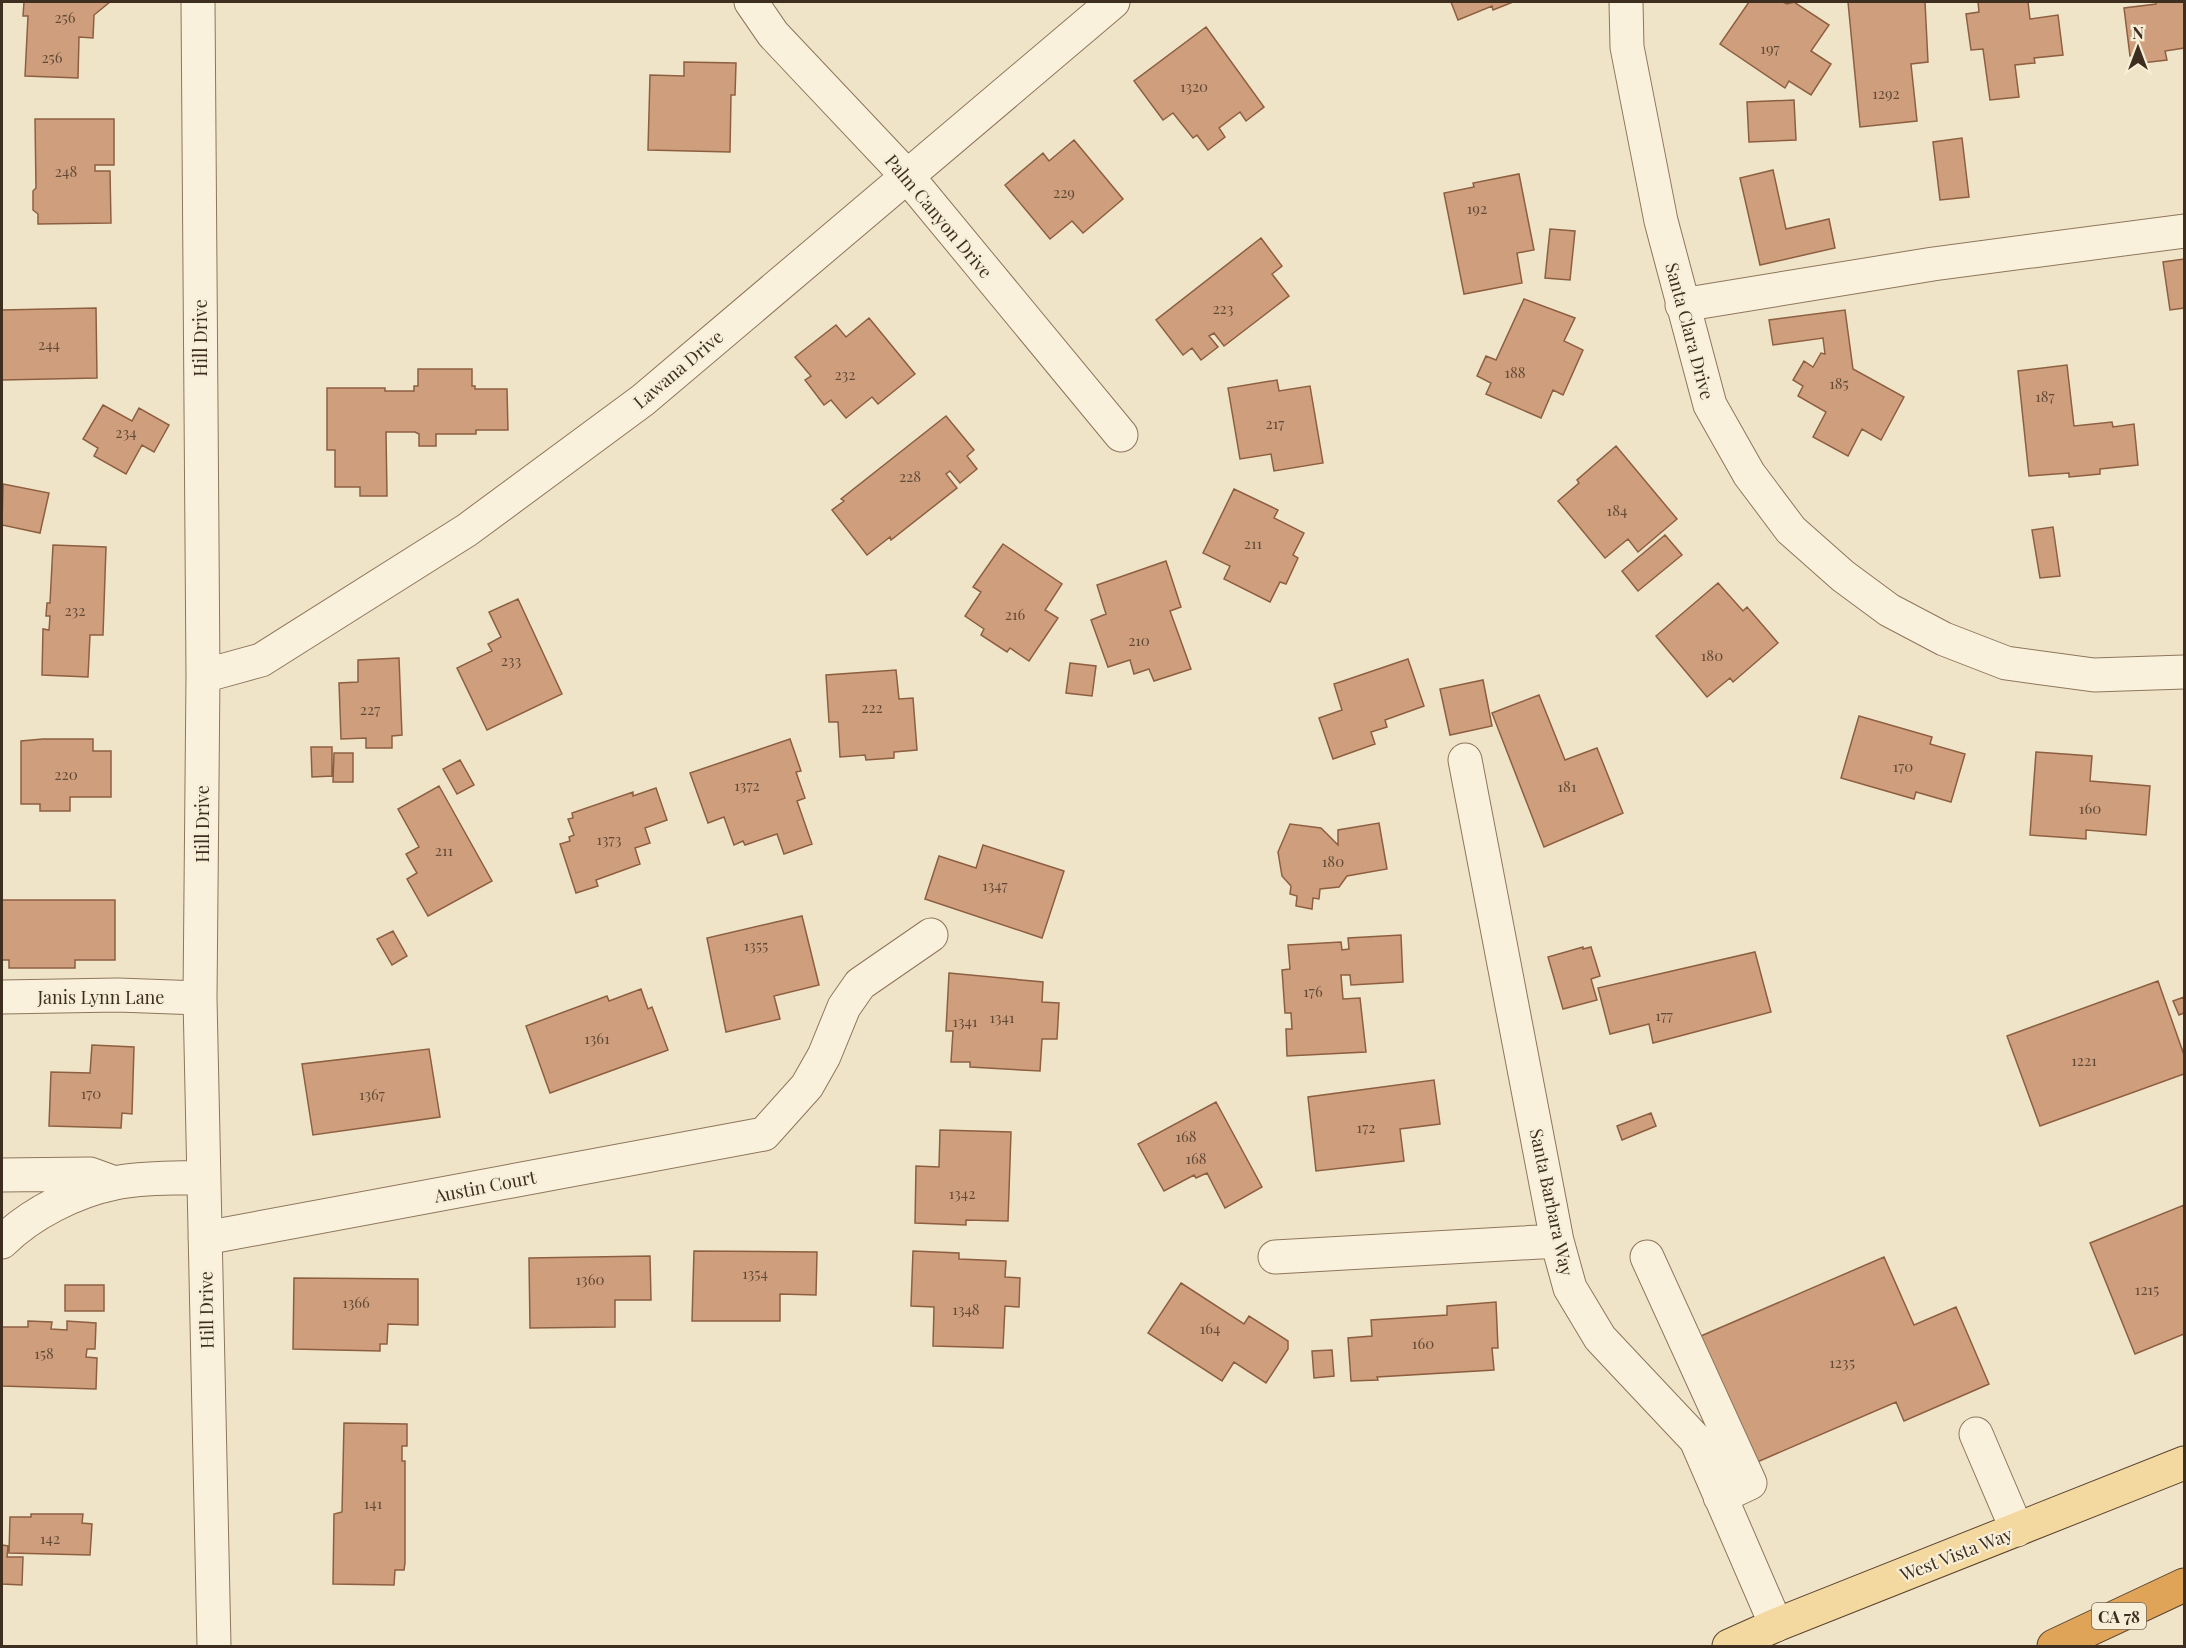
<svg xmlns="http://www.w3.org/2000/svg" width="2186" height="1648" viewBox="0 0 2186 1648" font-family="'Playfair Display',serif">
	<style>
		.building { fill: #cf9f7d; stroke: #8d5f41; stroke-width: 1.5 }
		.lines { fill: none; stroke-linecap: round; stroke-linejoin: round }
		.minor-casing { stroke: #8d765c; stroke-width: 35 }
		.major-casing { stroke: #5b4430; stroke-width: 35 }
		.highway-casing { stroke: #5b4430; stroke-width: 35 }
		.minor { stroke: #faf1dc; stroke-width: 33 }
		.major { stroke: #f3d9a0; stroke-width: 33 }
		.highway { stroke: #e0a458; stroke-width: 33 }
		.labels { text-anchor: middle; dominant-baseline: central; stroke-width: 4.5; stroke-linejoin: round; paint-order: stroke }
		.number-label { font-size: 15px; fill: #624a37 }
		.shield { fill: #f7eed8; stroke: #756857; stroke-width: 1.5 }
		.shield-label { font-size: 16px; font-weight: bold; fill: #3d2e20 }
		.street-label { font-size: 18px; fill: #3d2e20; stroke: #f7eed8 }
	</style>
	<rect width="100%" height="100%" fill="#f0e4c8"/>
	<path class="building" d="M24,2H116H110L94,15L93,38L79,37L78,78L25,76L28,16H23Z
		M1451,2H1513L1493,10L1492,6L1458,20Z
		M1749,2H1783L1787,4L1794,2L1829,25L1811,51L1831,64L1811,95L1789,81L1785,88L1720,44Z
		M1848,2H1925L1928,62L1911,64L1917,121L1860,127Z
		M1978,2H2028L2030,19L2058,15L2063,55L2034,58L2035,63L2015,65L2019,97L1990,100L1983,49L1971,50L1966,14L1979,12Z
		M2156,2H2184V48L2165,51L2167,60L2142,63L2141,55L2130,56L2124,8L2156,4Z
		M1206,27L1264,107L1246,121L1240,112L1219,128L1225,137L1208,150L1197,135L1193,138L1173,113L1163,120L1134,81Z
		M684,62L736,63L735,95H731L730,152L648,150L650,75L684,76Z
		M1794,100L1796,140L1749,142L1747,102Z
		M35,119H114V165H95V171H110L111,223L38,224V214L33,210V191L36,188Z
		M1962,138L1969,197L1940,200L1933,142Z
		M1074,140L1123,199L1083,233L1072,221L1050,239L1005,185L1043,153L1049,161Z
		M1773,170L1786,229L1829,219L1835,248L1760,265L1740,178Z
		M1519,174L1534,250L1517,253L1522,283L1464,294L1444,193L1474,187L1473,183Z
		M1550,229L1575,231L1570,280L1545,278Z
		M1261,238L1282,266L1272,274L1289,296L1224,346L1214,333L1209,336L1218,347L1201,360L1192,348L1183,355L1156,320Z
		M2184,259V308L2170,310L2163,262Z
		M1524,299L1575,318L1564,341L1583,350L1563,395L1553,390L1541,418L1486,394L1491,383L1477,376L1486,356L1496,360Z
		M96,308L97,378L2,380V310Z
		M1845,310L1853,369L1904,397L1881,440L1862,429L1848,456L1813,437L1826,412L1798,396L1803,386L1793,380L1804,361L1813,367L1821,353L1825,354L1823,338L1773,345L1769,320Z
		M869,318L915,374L878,404L872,397L846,418L831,400L824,405L805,380L811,376L795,357L836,325L846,337Z
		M2067,365L2074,426L2112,422L2113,427L2134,424L2138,465L2100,469V474L2069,477V473L2029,476L2018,371Z
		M418,369H472V386H475V389H507L508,430H476V434H436V446H419V434L415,432H386L387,496H360V487H335V450H327V388H385V391H414V386H418Z
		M1277,380L1279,391L1310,386L1323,463L1274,471L1271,454L1240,459L1228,388Z
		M103,405L132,421L139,408L169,425L154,452L142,445L126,474L94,456L98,448L83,439Z
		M946,416L974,450L967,456L977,469L960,483L950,471L946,474L957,488L891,540L890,537L867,555L832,510L844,501L841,499Z
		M1616,446L1677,519L1638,552L1628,539L1605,558L1558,501L1579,483L1577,480Z
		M3,484L49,493L40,533L2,525Z
		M1234,489L1278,510L1274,518L1304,533L1293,555L1298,558L1286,584L1280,582L1270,602L1224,579L1230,566L1203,553Z
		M2053,527L2060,576L2040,578L2032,530Z
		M1665,535L1682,555L1638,591L1622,571Z
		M1003,544L1062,584L1045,610L1058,618L1029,661L1010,648L1007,652L981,635L984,629L965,616L981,592L973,587Z
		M53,545L106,547L103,635H90L88,677L42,675L43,629L49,630L50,616H46L47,603H50Z
		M1166,561L1181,607L1170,611L1191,669L1154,681L1149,669L1134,674L1130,660L1108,667L1091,620L1106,614L1097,585Z
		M1718,583L1743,611L1747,607L1778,643L1733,682L1730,678L1707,697L1656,636Z
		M518,599L562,694L487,730L457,668L492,651L488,644L501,637L489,612Z
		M399,658L402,735L392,736V748H366V738L341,739L339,683L358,682V660Z
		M1408,659L1424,706L1385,720L1387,727L1371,732L1375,744L1333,759L1319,718L1342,710L1334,684Z
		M1070,663L1096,666L1092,696L1066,693Z
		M896,670L899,699L913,698L917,750L894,752V758L866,760L865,755L840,757L838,722H829L826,675Z
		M1483,680L1492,726L1450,735L1440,689Z
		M1539,695L1565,760L1597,748L1623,813L1544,847L1492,713Z
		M1859,716L1932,737L1930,744L1965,754L1951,802L1916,792L1914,799L1841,778Z
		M43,739H93V751H111V797H70V811H40V804H21V741Z
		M790,739L801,771L796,772L805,798L797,801L812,844L784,854L777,834L745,845L743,841L734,845L724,817L708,823L690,773Z
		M311,747H332V776L312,777Z
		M2036,752L2092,756L2090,781L2150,786L2146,835L2086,830V839L2030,835Z
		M334,753H353V782H333Z
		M460,760L474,785L457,794L443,769Z
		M439,786L492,881L428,916L407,879L417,873L406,854L419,847L398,809Z
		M656,788L667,820L645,828L650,843L635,848L640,864L596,880L598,886L576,893L560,844L570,841L569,837L574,835L568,819L573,818L572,813L633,792V796Z
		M1379,823L1387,869L1347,876L1339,887L1320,889L1319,899L1313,898L1312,909L1296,906L1297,896L1290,894L1291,886L1282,876L1278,852L1290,824L1321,828L1338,845V830Z
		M983,845L1064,871L1042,938L925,899L939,856L976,868Z
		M2,900H115V960H75V968H9V960H2Z
		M802,916L819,985L774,996L780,1019L726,1032L707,938Z
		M393,931L407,956L392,965L377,939Z
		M1401,935L1403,982L1351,985L1350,975H1341L1343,999L1360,998L1366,1052L1287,1056L1286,1029H1292L1291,1013H1285L1282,970L1290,969L1288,945L1341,942L1342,950L1349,949L1348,938Z
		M1583,947V949L1591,947L1600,976L1591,979L1597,1000L1563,1009L1548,957Z
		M1755,952L1771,1012L1653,1043L1649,1024L1610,1034L1598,988Z
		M949,973L1043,982L1042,1002L1059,1003L1057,1039H1042L1040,1071L970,1067V1062H951L953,1031H946Z
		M2158,981L2184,1055V1074L2040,1126L2007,1036Z
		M641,989L648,1009L652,1007L668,1050L550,1093L526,1026L607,996L609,1001Z
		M2184,997V1013L2179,1015L2173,1001Z
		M92,1045L134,1047L132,1114L122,1113L121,1128L49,1126L51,1072L90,1073Z
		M429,1049L440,1117L313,1135L302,1064Z
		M1434,1080L1440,1124L1400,1129L1404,1161L1316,1171L1308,1097Z
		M1216,1102L1262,1187L1225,1208L1207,1173L1196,1178L1194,1175L1164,1191L1138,1144Z
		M1651,1113L1656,1126L1622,1140L1617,1126Z
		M940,1130L1011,1132L1008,1221L966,1220V1225L915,1223L916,1166L939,1167Z
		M2184,1205V1334L2135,1354L2090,1243Z
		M694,1251L817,1252L816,1295L780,1294V1321H692Z
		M913,1251L959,1253V1259L1006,1261L1005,1277L1020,1278L1019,1307L1005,1306L1003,1348L933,1346L934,1307L911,1306Z
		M650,1256L651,1300H615V1327L530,1328L529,1258Z
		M1884,1257L1914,1325L1956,1307L1989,1384L1904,1421L1896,1402L1748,1466L1694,1339Z
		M294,1278L418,1279V1325L388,1324L387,1344H380V1351L293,1349Z
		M1181,1283L1244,1324L1249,1316L1288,1341V1349L1266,1383L1234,1362L1222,1381L1148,1333Z
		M65,1285H104V1311H65Z
		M1496,1302L1498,1348H1492L1494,1370L1377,1377L1378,1380L1351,1381L1348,1338L1372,1336L1371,1320L1447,1315V1306Z
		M28,1321L52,1322L51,1329L67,1330V1321L96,1323L95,1349H87L86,1357L97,1358L96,1389L2,1386V1327H28Z
		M1332,1350L1334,1376L1314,1378L1312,1351Z
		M344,1423L407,1424V1446H402V1461H405V1563L404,1570H395L394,1585L333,1584L334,1514L342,1512Z
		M31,1514H83L82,1523L92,1524L90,1555L9,1553L10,1517H31Z
		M2,1545L8,1546L7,1557H23L22,1585L2,1584Z"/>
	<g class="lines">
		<defs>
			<path id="minor" d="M198,2L203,676L200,998L214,1646
				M751,2L773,34L907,176L1121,435
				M1626,2L1627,47L1661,221L1710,405L1749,474L1791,530L1843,576L1889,610L1944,639L2006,663L2094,675L2184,672
				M1682,305L1933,264L2184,231
				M203,676L261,660L467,530L643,400L1113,2
				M1465,760L1557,1241L1570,1288L1600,1338L1696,1440L1776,1625
				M2,997L118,995L200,998
				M2,1175L90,1174L112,1182
				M205,1238L764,1134L807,1086L824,1056L844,1007L860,984L931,935
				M2,1242C30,1214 75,1191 115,1183C143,1177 174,1179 203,1177
				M1275,1257L1557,1241
				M1647,1257L1750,1483L1720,1497
				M1976,1434L2017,1530"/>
			<path id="major" d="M1729,1646L1776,1625L2184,1463"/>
			<path id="highway" d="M2054,1646L2184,1585"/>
		</defs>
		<use href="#minor" class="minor-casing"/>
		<use href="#major" class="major-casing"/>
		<use href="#highway" class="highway-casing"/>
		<use href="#minor" class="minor"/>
		<use href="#major" class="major"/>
		<use href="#highway" class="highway"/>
	</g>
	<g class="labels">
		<g class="number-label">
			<text x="65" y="17">256</text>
			<text x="1770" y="48">197</text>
			<text x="52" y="57">256</text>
			<text x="1194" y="86">1320</text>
			<text x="1886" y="93">1292</text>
			<text x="66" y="171">248</text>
			<text x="1064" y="192">229</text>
			<text x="1477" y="208">192</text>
			<text x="1223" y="308">223</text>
			<text x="49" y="344">244</text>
			<text x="1515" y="372">188</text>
			<text x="845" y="374">232</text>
			<text x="1839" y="383">185</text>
			<text x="2045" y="396">187</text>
			<text x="1275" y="423">217</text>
			<text x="126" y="432">234</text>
			<text x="910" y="476">228</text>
			<text x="1617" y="510">184</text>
			<text x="1253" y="543">211</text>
			<text x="75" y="610">232</text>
			<text x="1015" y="614">216</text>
			<text x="1139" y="640">210</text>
			<text x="1712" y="655">180</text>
			<text x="511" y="660">233</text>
			<text x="872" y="707">222</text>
			<text x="370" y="709">227</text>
			<text x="1903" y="766">170</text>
			<text x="66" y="774">220</text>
			<text x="747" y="785">1372</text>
			<text x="1567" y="786">181</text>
			<text x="2090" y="808">160</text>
			<text x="609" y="839">1373</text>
			<text x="444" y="850">211</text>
			<text x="1333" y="861">180</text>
			<text x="995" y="885">1347</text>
			<text x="756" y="945">1355</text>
			<text x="1313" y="991">176</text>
			<text x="1664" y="1015">177</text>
			<text x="1002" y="1017">1341</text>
			<text x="965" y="1021">1341</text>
			<text x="597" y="1038">1361</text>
			<text x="2084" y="1060">1221</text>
			<text x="91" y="1093">170</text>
			<text x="372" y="1094">1367</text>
			<text x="1366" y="1127">172</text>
			<text x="1186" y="1136">168</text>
			<text x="1196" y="1158">168</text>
			<text x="962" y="1193">1342</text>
			<text x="755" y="1273">1354</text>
			<text x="590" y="1279">1360</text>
			<text x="2147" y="1289">1215</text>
			<text x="356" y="1302">1366</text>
			<text x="966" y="1309">1348</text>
			<text x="1210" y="1328">164</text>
			<text x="1423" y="1343">160</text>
			<text x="44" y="1353">158</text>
			<text x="1842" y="1362">1235</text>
			<text x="373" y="1503">141</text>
			<text x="50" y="1538">142</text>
		</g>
		<rect class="shield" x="2092" y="1603" width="54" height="26" rx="4.5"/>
		<g class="shield-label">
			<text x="2119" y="1616">CA 78</text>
		</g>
		<g class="street-label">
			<text transform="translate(939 216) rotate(50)">Palm Canyon Drive</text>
			<text transform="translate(1690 331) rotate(75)">Santa Clara Drive</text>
			<text transform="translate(200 338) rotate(-90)">Hill Drive</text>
			<text transform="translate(678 369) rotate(-40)">Lawana Drive</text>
			<text transform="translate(202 824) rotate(-90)">Hill Drive</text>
			<text x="101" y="997">Janis Lynn Lane</text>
			<text transform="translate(485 1186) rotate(-11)">Austin Court</text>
			<text transform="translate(1552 1202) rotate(78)">Santa Barbara Way</text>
			<text transform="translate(206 1310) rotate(-91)">Hill Drive</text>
			<text transform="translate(1956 1554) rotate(-21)">West Vista Way</text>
		</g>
	</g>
	<rect width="2186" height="1648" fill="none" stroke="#3d2e20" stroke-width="6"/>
	<g transform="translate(2138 48)" stroke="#f7eed8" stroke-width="4.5" paint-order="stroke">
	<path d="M0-4.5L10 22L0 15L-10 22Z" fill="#3d2e20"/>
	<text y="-9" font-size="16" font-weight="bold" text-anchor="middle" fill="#3d2e20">N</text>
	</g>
</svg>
